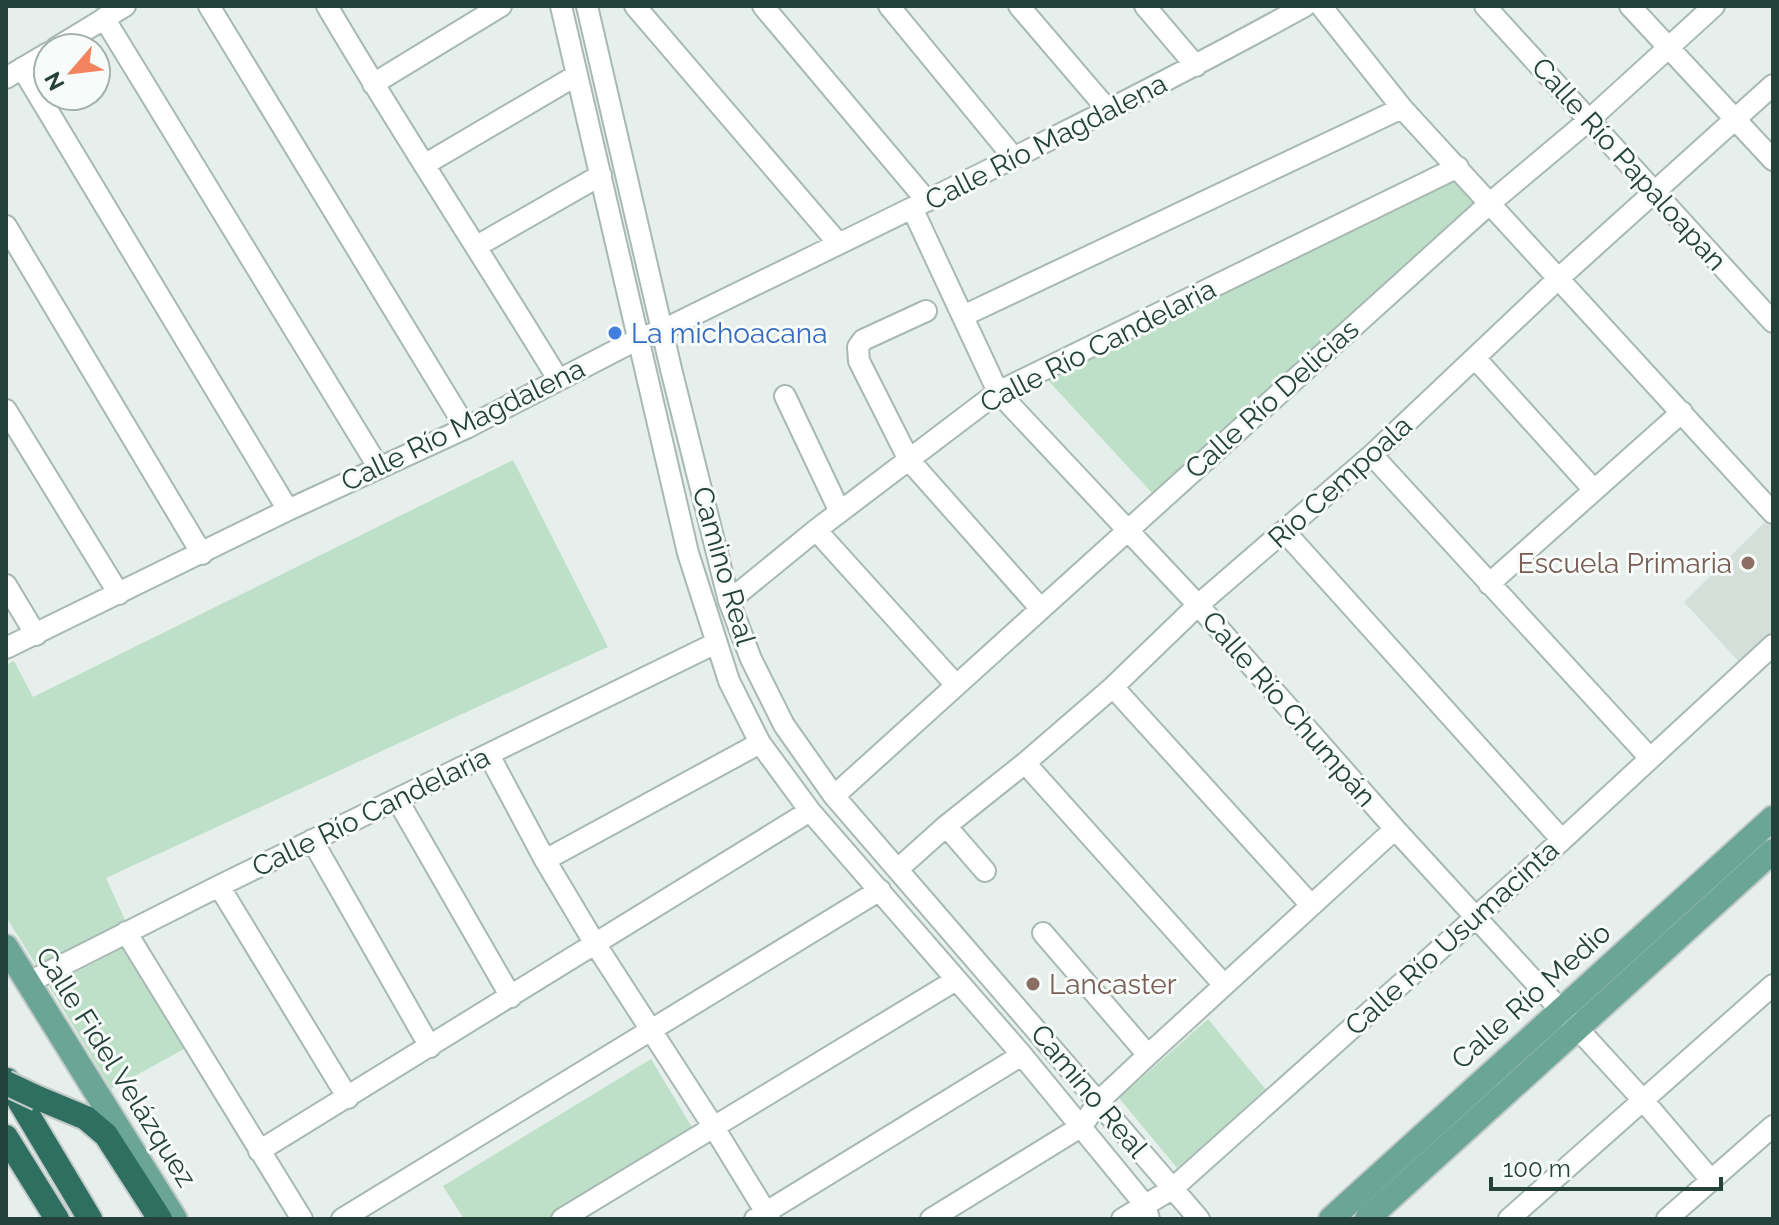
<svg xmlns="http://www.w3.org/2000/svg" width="1779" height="1225" viewBox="0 0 1779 1225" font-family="Raleway,sans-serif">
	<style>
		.built { fill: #d4dfda }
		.green { fill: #bfe0c8 }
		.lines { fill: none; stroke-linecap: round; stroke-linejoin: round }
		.minor-casing { stroke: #a8b8b2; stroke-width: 24 }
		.major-casing { stroke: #c2cac8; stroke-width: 28 }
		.highway-casing { stroke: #c2cac8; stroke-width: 28 }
		.minor { stroke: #fff; stroke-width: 20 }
		.major { stroke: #6aa596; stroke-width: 24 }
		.highway { stroke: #2f6f62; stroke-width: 24 }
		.highway-bridge-casing { stroke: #c2cac8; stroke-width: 28; stroke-linecap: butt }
		.highway-bridge { stroke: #2f6f62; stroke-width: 24 }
		.shop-dot { fill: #3f7fe0; stroke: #f7fbf9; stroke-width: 3 }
		.education-dot { fill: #8d6e63; stroke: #f7fbf9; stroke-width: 3 }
		.labels { text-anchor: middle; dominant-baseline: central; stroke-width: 6; stroke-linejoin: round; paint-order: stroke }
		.street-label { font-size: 28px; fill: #24423a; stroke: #f7fbf9 }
		.shop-label { font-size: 28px; fill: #366cbe; stroke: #f7fbf9; text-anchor: start }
		.education-label { font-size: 28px; fill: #785e54; stroke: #f7fbf9; text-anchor: end }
	</style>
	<rect width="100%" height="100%" fill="#e6efeb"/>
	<path class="built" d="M1768,519L1773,524V632L1740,663L1684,602Z"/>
	<path class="green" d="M1471,173L1502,209L1167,509L1043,375Z
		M513,460L608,647L106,878L127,924L38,968L6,917V665L14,661L33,697Z
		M123,948L186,1048L111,1089L49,986Z
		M1208,1019L1267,1091L1177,1168L1119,1098Z
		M651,1059L699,1139L570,1219H464L443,1186Z"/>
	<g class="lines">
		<defs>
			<path id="minor" d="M209,6L466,428
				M327,6C401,132 482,254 558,379
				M561,6L688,553L729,681L760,743L810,811L1022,1055L1145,1205L1149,1219
				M587,6L671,369L729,601L751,659L784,725L834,796L1199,1219
				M635,6L838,243
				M763,6L927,201
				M889,6L1014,158
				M1019,6L1108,110
				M1145,6L1196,66
				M1321,6L1402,108L1773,513
				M1485,6L1773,322
				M1630,6L1773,160
				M104,18L379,468
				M56,48L125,6
				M22,68L288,510
				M6,78L48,53
				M373,84L501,6
				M424,165L577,75
				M913,210L998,392L1198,605L1395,829L1642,1099L1711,1180
				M6,226L202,554
				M477,246L601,175
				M926,311L863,340L858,347L859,361L909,460L1041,609
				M963,316L1402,108
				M1475,358L1594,490
				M785,396L840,512
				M6,410L119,594
				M1372,455L1650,758
				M816,530L956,685
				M1285,532L1562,840
				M1489,584L1682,412
				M6,585L36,635
				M729,601L816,530L998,392L1458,167
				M6,648L288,510L466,428L638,339L663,330C878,224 1094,122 1305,6
				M1113,687L1311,905
				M489,755L545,860L594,942L713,1126L770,1219
				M1025,763L1224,985
				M834,796L1489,204L1589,120L1714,6
				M397,799L511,997
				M946,826L985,871
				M312,840L430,1047
				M545,860L760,743
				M898,869L946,826L1025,763L1113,687L1198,605L1372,455L1559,278L1773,85
				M219,886L348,1098
				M126,932L302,1219
				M1043,933L1148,1055
				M27,983L219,886L716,643
				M259,1151L810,811
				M342,1219L880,890
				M562,1219L956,980
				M755,1219L1022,1055
				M931,1219L1082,1126L1099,1101L1148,1055L1395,829
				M1122,1219L1172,1189L1562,840L1773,645
				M1509,1219L1773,985
				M1667,1219L1773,1126"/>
			<path id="major" d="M6,947L175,1219
				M1331,1219L1773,818
				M1367,1219L1773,851"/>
			<path id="highway" d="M7,1080L90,1219
				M38,1098L86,1118L106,1135L160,1219
				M6,1137L57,1219"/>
		</defs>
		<use href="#minor" class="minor-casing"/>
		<use href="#major" class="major-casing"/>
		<use href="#highway" class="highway-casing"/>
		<use href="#minor" class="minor"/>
		<use href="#major" class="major"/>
		<use href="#highway" class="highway"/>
		<defs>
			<path id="highway-bridge" d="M6,1083L38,1098"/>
		</defs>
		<use href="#highway-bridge" class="highway-bridge-casing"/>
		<use href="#highway-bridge" class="highway-bridge"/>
	</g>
	<circle class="shop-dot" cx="615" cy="333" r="8"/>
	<g class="education-dot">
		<circle cx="1748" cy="563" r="8"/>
		<circle cx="1033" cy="984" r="8"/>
	</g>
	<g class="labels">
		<g class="street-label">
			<text transform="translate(1046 142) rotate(-27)">Calle Río Magdalena</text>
			<text transform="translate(1629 164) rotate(48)">Calle Río Papaloapan</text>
			<text transform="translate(1098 346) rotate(-27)">Calle Río Candelaria</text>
			<text transform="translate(1272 399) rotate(-42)">Calle Río Delicias</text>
			<text transform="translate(463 425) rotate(-26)">Calle Río Magdalena</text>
			<text transform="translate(1340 482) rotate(-42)">Río Cempoala</text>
			<text transform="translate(724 566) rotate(74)">Camino Real</text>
			<text transform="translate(1289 709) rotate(49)">Calle Río Chumpán</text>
			<text transform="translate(371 812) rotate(-26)">Calle Río Candelaria</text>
			<text transform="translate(1452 938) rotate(-42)">Calle Río Usumacinta</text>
			<text transform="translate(1531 996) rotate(-42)">Calle Río Medio</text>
			<text transform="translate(116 1067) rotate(58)">Calle Fidel Velázquez</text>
			<text transform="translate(1089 1091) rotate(50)">Camino Real</text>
		</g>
		<g class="shop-label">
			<text x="631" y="333">La michoacana</text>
		</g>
		<g class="education-label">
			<text x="1732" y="563">Escuela Primaria</text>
			<text x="1049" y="984" text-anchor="start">Lancaster</text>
		</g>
	</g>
	<rect width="1779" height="1225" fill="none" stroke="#24423a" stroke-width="16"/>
	<g transform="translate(72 72) rotate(242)"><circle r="38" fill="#f7fbf9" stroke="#a3b1ad" stroke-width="2"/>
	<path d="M0-6L14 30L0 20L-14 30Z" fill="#f4845f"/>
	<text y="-12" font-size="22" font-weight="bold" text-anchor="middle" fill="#24423a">N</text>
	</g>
	<path d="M1491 1177v12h230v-12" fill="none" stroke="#24423a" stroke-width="4"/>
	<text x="1503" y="1177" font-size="24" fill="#24423a" stroke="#f7fbf9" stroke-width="6" paint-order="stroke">100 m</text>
</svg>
